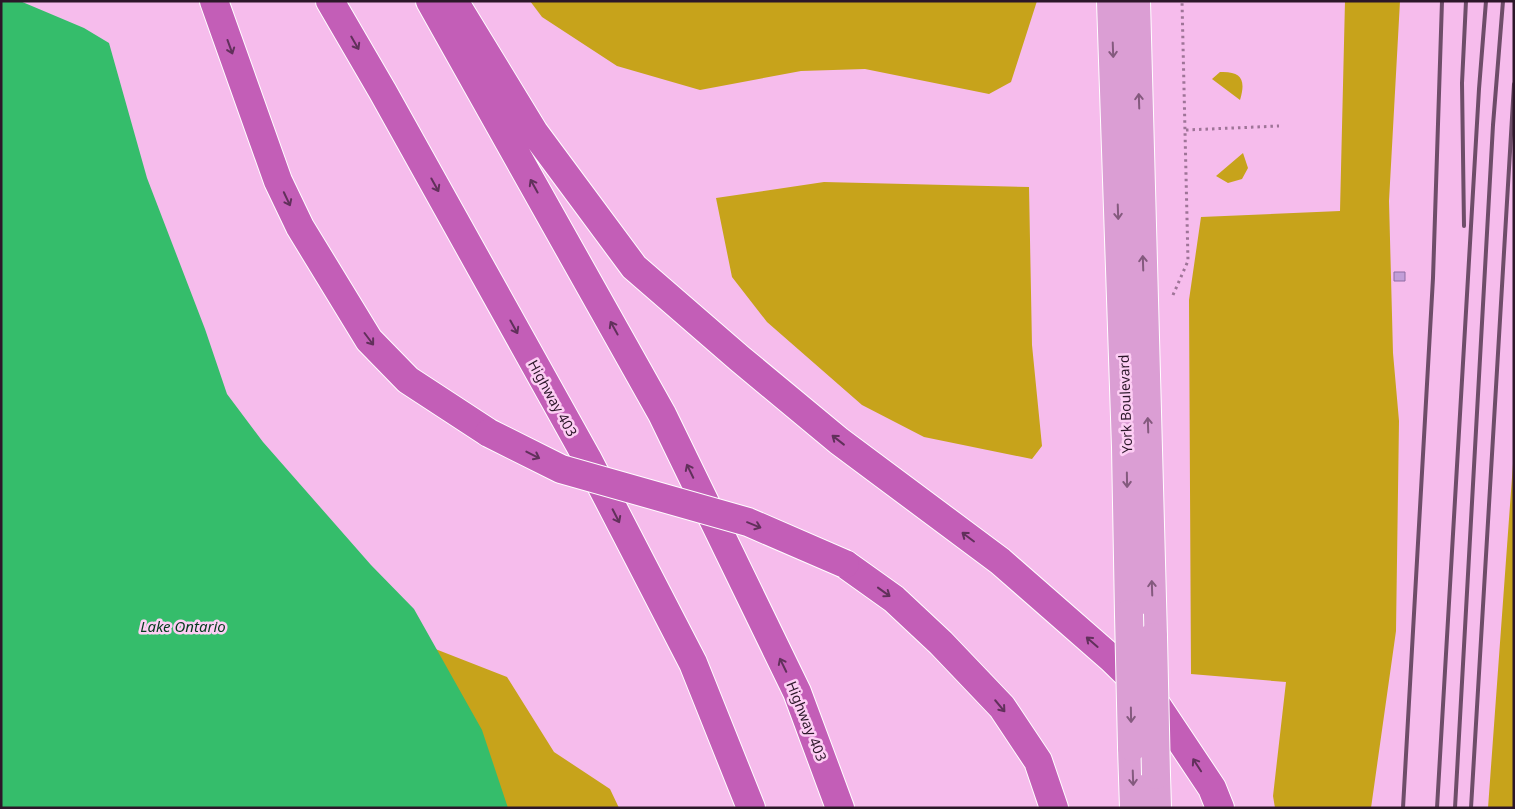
<svg xmlns="http://www.w3.org/2000/svg" width="1515" height="809" viewBox="0 0 1515 809" font-family="'Noto Sans',sans-serif">
	<style>
		.green { fill: #c7a31b }
		.water { fill: #35bd6b }
		.building { fill: #c29ed8; stroke: #8e6ca3 }
		.lines { fill: none; stroke-linecap: round; stroke-linejoin: round }
		.primary-casing { stroke: #fff; stroke-width: 30 }
		.motorway-casing { stroke: #fff; stroke-width: 30 }
		.path { stroke: #9e7497; stroke-width: 3; stroke-dasharray: 2.5 4; stroke-linecap: butt }
		.primary { stroke: #db9ed4; stroke-width: 28 }
		.motorway { stroke: #c35eb7; stroke-width: 28 }
		.rail { stroke: #6e4d69; stroke-width: 4 }
		.primary-bridge-casing { stroke: #fff; stroke-width: 30; stroke-linecap: butt }
		.motorway-bridge-casing { stroke: #fff; stroke-width: 30; stroke-linecap: butt }
		.primary-bridge { stroke: #db9ed4; stroke-width: 28 }
		.motorway-bridge { stroke: #c35eb7; stroke-width: 28 }
		.oneway { stroke: #61305b }
		.oneway2 { stroke: #845a7e }
		.labels { text-anchor: middle; dominant-baseline: central; stroke-width: 5; stroke-linejoin: round; paint-order: stroke }
		.street-label { font-size: 14px; fill: #2c1729; stroke: #fdcef4 }
		.water-label { font-size: 15px; font-style: italic; fill: #033b1b; stroke: #fdcef4 }
	</style>
	<rect width="100%" height="100%" fill="#f6bcec"/>
	<path class="green" d="M530,1H1037L1011,82L989,94L865,69L801,71L700,90L617,66L542,17Z
		M1345,1H1400L1389,201L1393,353L1399,421L1396,631L1371,808H1275L1273,796L1286,682L1191,674L1189,300L1201,217L1340,211Z
		M1220,72C1242,71 1246,80 1240,100L1212,79Z
		M1243,153L1248,168L1242,179L1228,183L1216,176Z
		M824,182L1029,187L1032,345L1042,446L1032,459L924,437L862,405L767,322L732,277L716,198Z
		M1514,450V808H1488Z
		M420,643L507,677L554,752L610,789L619,808H491Z"/>
	<path class="water" d="M1,1H20L84,28L109,43L147,178L205,329L227,394L263,442L371,565L414,609L482,730L508,808H1Z"/>
	<path class="building" d="M1394,272H1405V281H1394Z"/>
	<g class="lines">
		<defs>
			<path id="primary" d="M1111,1L1126,447L1129,614
				M1136,1L1153,637
				M1132,747L1134,808
				M1156,775L1157,808"/>
			<path id="motorway" d="M214,1L278,181L300,227L369,340L408,380L489,433
				M330,1L383,92L587,458L693,663L751,808
				M430,1L662,414L797,692L840,808
				M454,1L534,132L634,267L739,358L839,441L1000,561L1112,659L1152,698L1212,788L1220,808
				M845,564L894,599L941,643L1002,707L1038,761L1054,808"/>
		</defs>
		<use href="#primary" class="primary-casing"/>
		<use href="#motorway" class="motorway-casing"/>
		<path class="path" d="M1186,130L1279,126
			M1173,295L1188,261L1182,1"/>
		<use href="#primary" class="primary"/>
		<use href="#motorway" class="motorway"/>
		<path class="rail" d="M1464,226L1462,83L1466,1
			M1403,808L1433,278L1442,1
			M1437,808L1479,89L1486,1
			M1455,808L1493,125L1503,1
			M1471,808L1514,84"/>
		<defs>
			<path id="primary-bridge" d="M1129,614L1132,747
				M1153,637L1156,775"/>
			<path id="motorway-bridge" d="M489,433L561,469L748,522L845,564"/>
		</defs>
		<use href="#primary-bridge" class="primary-bridge-casing"/>
		<use href="#motorway-bridge" class="motorway-bridge-casing"/>
		<use href="#primary-bridge" class="primary-bridge"/>
		<use href="#motorway-bridge" class="motorway-bridge"/>
	</g>
	<defs><path id="oneway-shaft" d="M-6 0H5M1.5-3L5.5 0L1.5 3" fill="none" stroke-width="1.6" stroke-linecap="round" stroke-linejoin="round" transform="scale(1.25)"/></defs>
	<g class="oneway">
		<use href="#oneway-shaft" transform="translate(355 43) rotate(60)"/>
		<use href="#oneway-shaft" transform="translate(230 47) rotate(70)"/>
		<use href="#oneway-shaft" transform="translate(435 185) rotate(61)"/>
		<use href="#oneway-shaft" transform="translate(534 186) rotate(-119)"/>
		<use href="#oneway-shaft" transform="translate(287 199) rotate(65)"/>
		<use href="#oneway-shaft" transform="translate(514 327) rotate(61)"/>
		<use href="#oneway-shaft" transform="translate(614 328) rotate(-119)"/>
		<use href="#oneway-shaft" transform="translate(369 339) rotate(53)"/>
		<use href="#oneway-shaft" transform="translate(838 440) rotate(-142)"/>
		<use href="#oneway-shaft" transform="translate(533 455) rotate(27)"/>
		<use href="#oneway-shaft" transform="translate(690 471) rotate(-116)"/>
		<use href="#oneway-shaft" transform="translate(616 516) rotate(63)"/>
		<use href="#oneway-shaft" transform="translate(754 525) rotate(22)"/>
		<use href="#oneway-shaft" transform="translate(968 537) rotate(-143)"/>
		<use href="#oneway-shaft" transform="translate(884 592) rotate(36)"/>
		<use href="#oneway-shaft" transform="translate(1092 642) rotate(-139)"/>
		<use href="#oneway-shaft" transform="translate(783 665) rotate(-116)"/>
		<use href="#oneway-shaft" transform="translate(1000 706) rotate(50)"/>
		<use href="#oneway-shaft" transform="translate(1197 765) rotate(-123)"/>
	</g>
	<g class="oneway2">
		<use href="#oneway-shaft" transform="translate(1113 50) rotate(88)"/>
		<use href="#oneway-shaft" transform="translate(1139 101) rotate(-92)"/>
		<use href="#oneway-shaft" transform="translate(1118 212) rotate(88)"/>
		<use href="#oneway-shaft" transform="translate(1143 263) rotate(-92)"/>
		<use href="#oneway-shaft" transform="translate(1148 425) rotate(-92)"/>
		<use href="#oneway-shaft" transform="translate(1127 480) rotate(89)"/>
		<use href="#oneway-shaft" transform="translate(1152 588) rotate(-92)"/>
		<use href="#oneway-shaft" transform="translate(1131 715) rotate(89)"/>
		<use href="#oneway-shaft" transform="translate(1133 778) rotate(88)"/>
	</g>
	<g class="labels">
		<g class="street-label">
			<text transform="translate(553 398) rotate(61)">Highway 403</text>
			<text transform="translate(1125 404) rotate(-92)">York Boulevard</text>
			<text transform="translate(807 721) rotate(68)">Highway 403</text>
		</g>
		<g class="water-label">
			<text x="183" y="626">Lake Ontario</text>
		</g>
	</g>
	<rect width="1515" height="809" fill="none" stroke="#2c1729" stroke-width="5"/>
</svg>
